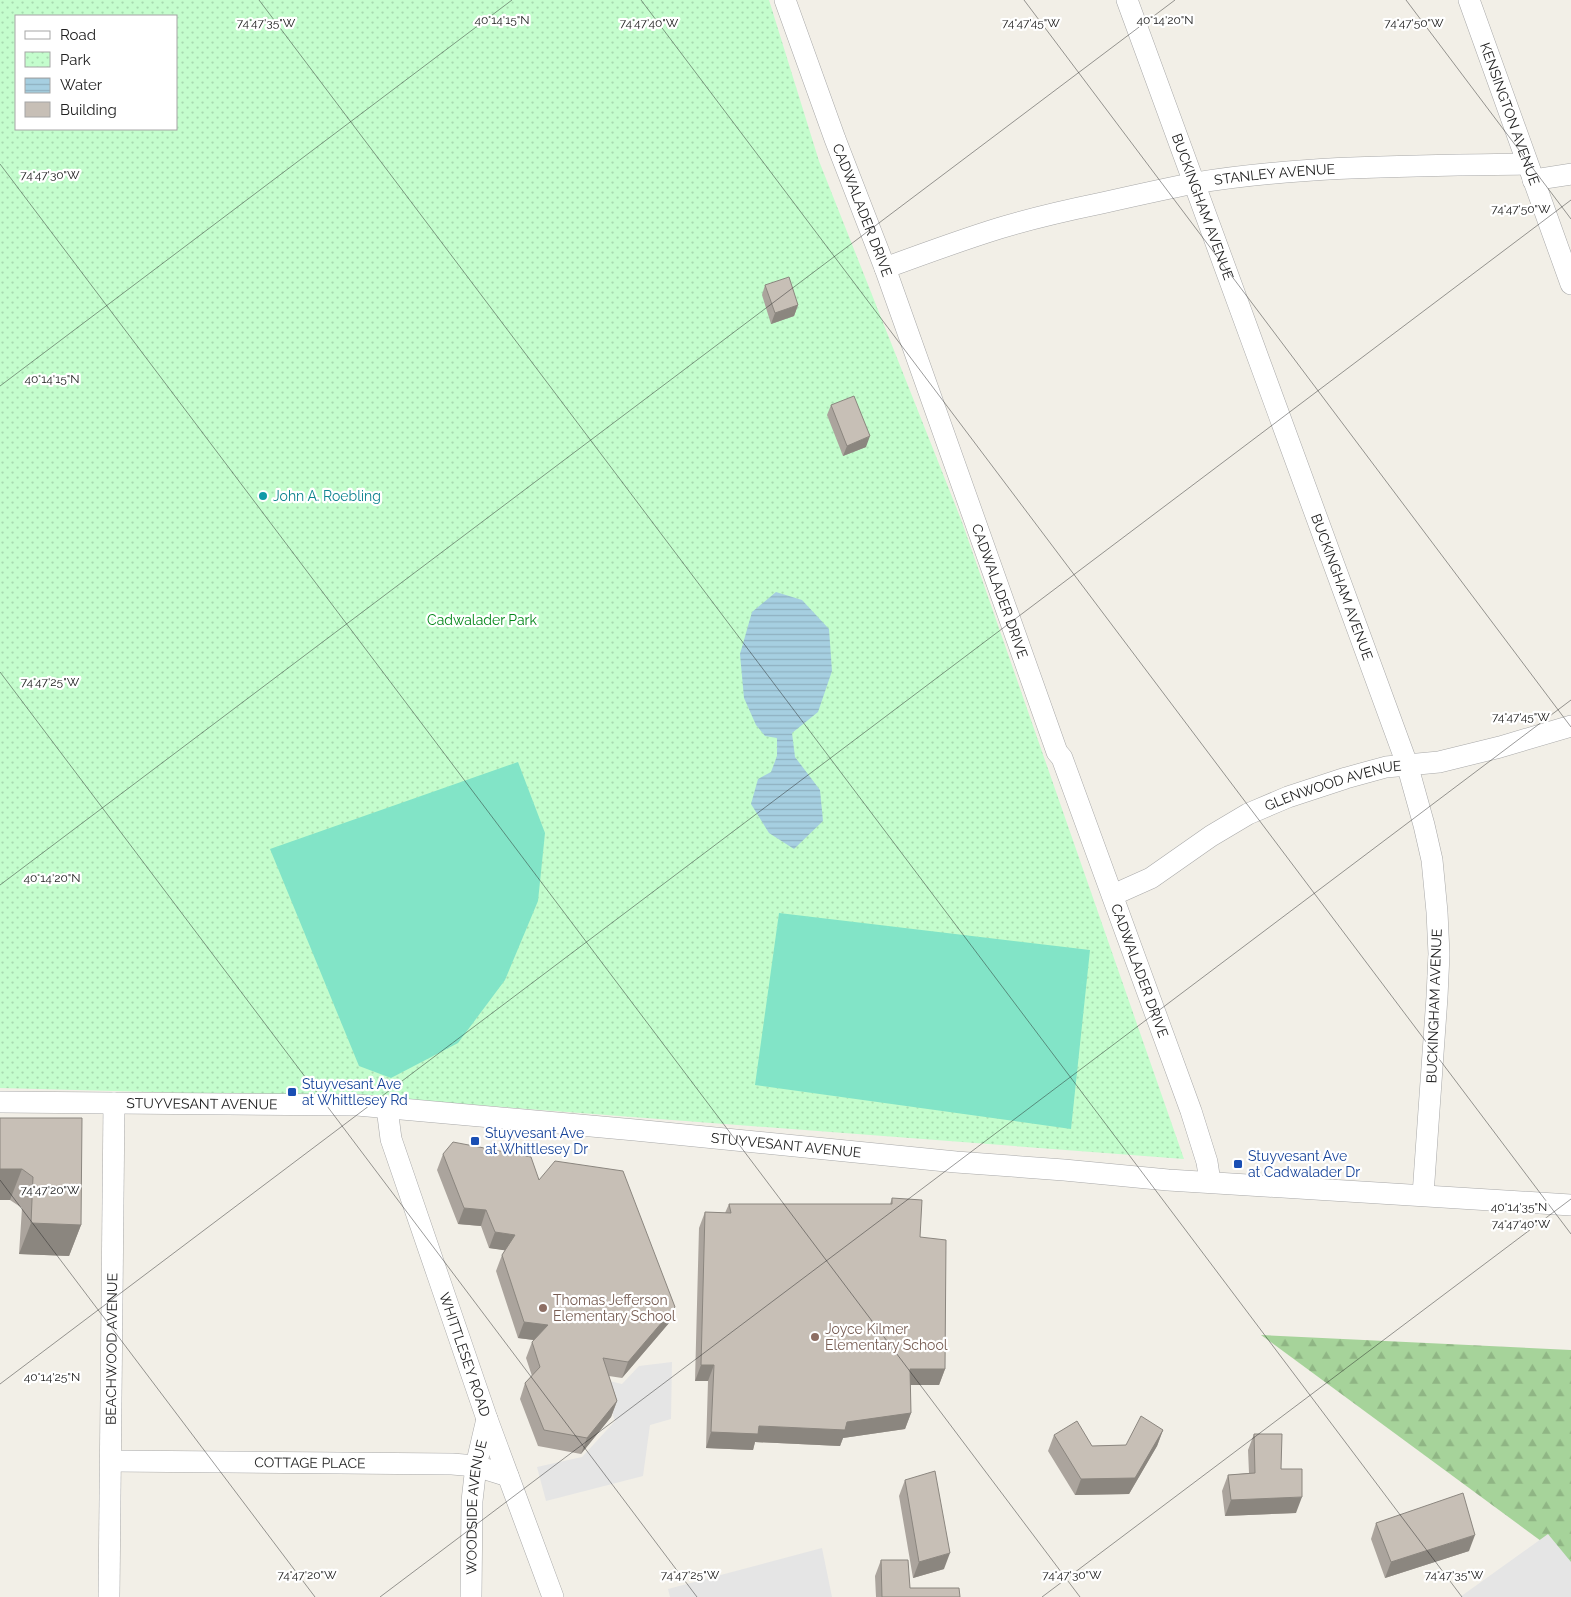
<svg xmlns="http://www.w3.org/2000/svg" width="1571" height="1597" viewBox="0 0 1571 1597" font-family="Raleway,sans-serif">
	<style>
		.forest { fill: url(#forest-firs) }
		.park { fill: url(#park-dots); fill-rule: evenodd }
		.pitch { fill: #82e4c7 }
		.parking { fill: #e5e5e5 }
		.water { fill: url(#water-rules) }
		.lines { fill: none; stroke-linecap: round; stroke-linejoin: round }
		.minor-casing { stroke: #a8a8a8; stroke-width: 22 }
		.minor { stroke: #fff; stroke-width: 21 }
		.wall { fill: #aba49d }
		.shaded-wall { fill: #8b867f }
		.building { fill: #c7bfb6; stroke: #8b867f }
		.ticks { fill: none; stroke: #212121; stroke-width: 1; stroke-opacity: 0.45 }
		.culture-dot { fill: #0f9aa8; stroke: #fff; stroke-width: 2 }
		.transit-dot { fill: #1a4fb4; stroke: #fff; stroke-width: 2 }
		.education-dot { fill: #8d6e63; stroke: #fff; stroke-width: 2 }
		.labels { text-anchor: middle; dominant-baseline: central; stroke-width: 4.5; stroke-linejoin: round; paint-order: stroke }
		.street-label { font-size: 14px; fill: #212121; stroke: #fff }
		.culture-label { font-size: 14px; fill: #0d838f; stroke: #fff; text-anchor: start }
		.park-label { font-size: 14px; fill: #06881c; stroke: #fff }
		.transit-label { font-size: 14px; fill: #164399; stroke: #fff; text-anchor: start }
		.education-label { font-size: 14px; fill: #785e54; stroke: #fff; text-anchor: start }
		.ticks-label { font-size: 12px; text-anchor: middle; fill: #212121; stroke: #fff; stroke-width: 4.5; stroke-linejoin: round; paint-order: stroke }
	</style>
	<defs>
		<pattern id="forest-firs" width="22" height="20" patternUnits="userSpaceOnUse" patternTransform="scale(1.25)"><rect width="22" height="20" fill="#a6d39a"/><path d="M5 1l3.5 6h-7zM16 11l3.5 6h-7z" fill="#8fb584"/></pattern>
		<pattern id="park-dots" width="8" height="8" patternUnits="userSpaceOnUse" patternTransform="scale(1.25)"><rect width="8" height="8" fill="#c4fdcd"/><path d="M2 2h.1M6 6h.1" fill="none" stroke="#a8d9b0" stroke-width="1.8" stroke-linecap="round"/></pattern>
		<pattern id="water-rules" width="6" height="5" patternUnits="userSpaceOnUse" patternTransform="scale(1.25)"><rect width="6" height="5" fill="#a6cfe1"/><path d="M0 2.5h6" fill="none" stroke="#8fb1c1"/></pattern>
	</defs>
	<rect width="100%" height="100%" fill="#f2efe7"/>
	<path class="forest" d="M1261,1335L1571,1350V1563Z"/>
	<path class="park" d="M0,0H769L819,161L962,522L1184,1159L384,1098L0,1088ZM16,16H176V129H16Z"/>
	<path class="pitch" d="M518,762L545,833L538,901L505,980L458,1043L391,1078L359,1066L270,849Z
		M779,913L1090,950L1071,1129L755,1085Z"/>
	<path class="parking" d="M672,1362L671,1419L650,1425L643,1476L546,1501L537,1467L582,1457L615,1421L601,1379L622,1384L639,1366Z
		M1548,1534L1571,1562V1597H1460Z
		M822,1548L832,1597H670L668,1589Z"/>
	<path class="water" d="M776,592L802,600L829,629L832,671L818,712L792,733L795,757L820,790L823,821L794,849L769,833L751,804L758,779L771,772L777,756V738L765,736L756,725L744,698L740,654L752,612Z"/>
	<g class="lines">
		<defs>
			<g id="minor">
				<path id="s1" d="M785,0L835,139L885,268L1057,752L1062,758L1191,1111L1207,1162L1210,1182"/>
				<path id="s2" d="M1127,0L1407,764L1424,825L1432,860L1437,912L1439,954L1437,997L1423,1195"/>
				<path id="s3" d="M1469,0L1571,284"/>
				<path d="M1533,180L1571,174"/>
				<path id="s4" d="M885,268C923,254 961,240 1000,228C1033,218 1068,210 1102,203C1133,196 1164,189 1195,183C1305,165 1417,166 1527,164"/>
				<path id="s5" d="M1113,895L1151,878L1211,836L1248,814L1288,797L1346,778L1386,767L1439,762L1500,747L1571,726"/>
				<path id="s6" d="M0,1102L357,1105L635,1130L956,1162L1064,1170L1168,1180L1571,1205"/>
				<path id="s7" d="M387,1108L391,1139L438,1276L487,1419L553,1597"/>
				<path id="s8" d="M111,1461L452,1464L476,1466L508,1476"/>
				<path id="s9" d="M109,1597L114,1103"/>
				<path id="s10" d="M471,1597L472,1501L476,1466L487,1419"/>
			</g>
		</defs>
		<use href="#minor" class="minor-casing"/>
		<use href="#minor" class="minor"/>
	</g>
	<path class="wall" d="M765,285L798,305L794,316L771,324L762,295Z
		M831,405L866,447L843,456L827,415Z
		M0,1118L81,1225L69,1256L19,1254L22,1208L10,1200H0Z
		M443,1154L539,1180L675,1307L669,1323L622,1378L609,1376L617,1401L611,1417L581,1454L538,1446L520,1399L525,1383L532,1376L526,1358L532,1342L534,1340L518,1338L496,1271L502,1255L505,1250L489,1248L481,1226L458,1224L437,1170Z
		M892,1198L920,1237L945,1369L939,1385H910L911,1413L905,1429L843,1438L840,1446L755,1442L753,1450L706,1448L708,1381H695L699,1228L705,1212L725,1213L729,1204H890Z
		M1163,1430L1157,1446L1129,1494L1075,1495L1048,1451L1054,1435L1092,1446L1126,1445Z
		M1254,1434L1281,1469L1296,1513L1225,1516L1222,1491L1228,1475L1249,1473L1248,1450Z
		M905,1480L944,1569L913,1578L899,1496Z
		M1376,1523L1469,1551L1385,1578L1371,1539Z
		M881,1560L910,1588L960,1597H876L875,1576Z"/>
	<path class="shaded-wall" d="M798,305L794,316L771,324L775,313Z
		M870,436L866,447L843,456L847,446Z
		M0,1169H22L10,1200H0Z
		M464,1208L486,1210L481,1226L458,1224Z
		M31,1223L81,1225L69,1256L19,1254Z
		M495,1232L515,1235L509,1251L489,1248Z
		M675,1307L669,1323L622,1378L628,1362Z
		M524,1322L548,1325L542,1341L518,1338Z
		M701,1365H714L708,1381H695Z
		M910,1369H945L939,1385H904Z
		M617,1401L611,1417L581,1454L587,1438Z
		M911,1413L905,1429L843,1438L840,1446L755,1442L753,1450L706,1448L711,1432L759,1426Z
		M1163,1430L1157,1446L1129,1494L1075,1495L1081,1479Z
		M1302,1497L1296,1513L1225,1516L1231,1500Z
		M1475,1535L1469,1551L1385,1578L1391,1562Z
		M950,1553L944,1569L913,1578L919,1562Z"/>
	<path class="building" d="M789,277L798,305L775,313L765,285Z
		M854,396L870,436L847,446L831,405Z
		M0,1118H82L81,1225L31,1223L33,1177L22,1169H0Z
		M453,1142L531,1157L539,1180L555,1161L623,1171L675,1307L628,1362L603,1358L617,1401L587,1438L544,1430L525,1383L540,1367L532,1342L548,1325L524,1322L502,1255L515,1235L495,1232L486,1210L464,1208L443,1154Z
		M892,1198L922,1200L920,1237L946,1240L945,1369H910L911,1413L847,1422L845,1430L759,1426L758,1434L711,1432L714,1365H701L705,1212L731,1213L729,1204H892Z
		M1141,1416L1163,1430L1135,1478L1081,1479L1054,1435L1077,1421L1092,1446L1126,1445Z
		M1254,1434H1282L1281,1469H1302V1497L1231,1500L1228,1475L1255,1473Z
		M935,1471L950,1553L919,1562L905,1480Z
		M1463,1493L1475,1535L1391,1562L1376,1523Z
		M881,1560H908L910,1588H959L960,1597H882Z"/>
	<path class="ticks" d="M259,0L1462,1597M641,0L1571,1234M1024,0L1571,727M1406,0L1571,219M0,164L1080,1597M0,386L512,0M0,672L697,1597M0,885L1175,0M0,1180L315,1597M0,1384L1571,200M380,1597L1571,700M1042,1597L1571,1199"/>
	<circle class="culture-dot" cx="263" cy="496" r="5"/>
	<g class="transit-dot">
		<rect x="287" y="1087" width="10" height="10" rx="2.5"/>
		<rect x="470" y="1136" width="10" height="10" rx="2.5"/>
		<rect x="1233" y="1159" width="10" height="10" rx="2.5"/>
	</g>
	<g class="education-dot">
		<circle cx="543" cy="1308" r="5"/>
		<circle cx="815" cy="1337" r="5"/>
	</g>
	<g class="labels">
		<g class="street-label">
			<text stroke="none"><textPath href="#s3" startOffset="121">KENSINGTON AVENUE</textPath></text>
			<text stroke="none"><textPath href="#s4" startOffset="402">STANLEY AVENUE</textPath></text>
			<text stroke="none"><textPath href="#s2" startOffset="220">BUCKINGHAM AVENUE</textPath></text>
			<text stroke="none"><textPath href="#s1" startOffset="224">CADWALADER DRIVE</textPath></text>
			<text stroke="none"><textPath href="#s2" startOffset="625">BUCKINGHAM AVENUE</textPath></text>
			<text stroke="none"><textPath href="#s1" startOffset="629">CADWALADER DRIVE</textPath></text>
			<text stroke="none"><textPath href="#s5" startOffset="248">GLENWOOD AVENUE</textPath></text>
			<text stroke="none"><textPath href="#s1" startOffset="1034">CADWALADER DRIVE</textPath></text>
			<text transform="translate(1434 1006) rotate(-88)">BUCKINGHAM AVENUE</text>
			<text stroke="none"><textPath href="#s6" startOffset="202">STUYVESANT AVENUE</textPath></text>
			<text stroke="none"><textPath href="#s6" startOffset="788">STUYVESANT AVENUE</textPath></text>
			<text stroke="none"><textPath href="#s9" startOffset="248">BEACHWOOD AVENUE</textPath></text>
			<text stroke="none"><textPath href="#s7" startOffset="259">WHITTLESEY ROAD</textPath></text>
			<text stroke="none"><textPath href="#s8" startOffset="199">COTTAGE PLACE</textPath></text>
			<text stroke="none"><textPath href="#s10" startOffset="90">WOODSIDE AVENUE</textPath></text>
		</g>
		<g class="culture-label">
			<text x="273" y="496">John A. Roebling</text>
		</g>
		<g class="park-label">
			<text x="482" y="620">Cadwalader Park</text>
		</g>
		<g class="transit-label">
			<text x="302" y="1084">Stuyvesant Ave<tspan x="302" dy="16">at Whittlesey Rd</tspan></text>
			<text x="485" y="1133">Stuyvesant Ave<tspan x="485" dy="16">at Whittlesey Dr</tspan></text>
			<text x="1248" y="1156">Stuyvesant Ave<tspan x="1248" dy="16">at Cadwalader Dr</tspan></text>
		</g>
		<g class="education-label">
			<text x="553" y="1300">Thomas Jefferson<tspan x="553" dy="16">Elementary School</tspan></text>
			<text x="825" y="1329">Joyce Kilmer<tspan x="825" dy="16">Elementary School</tspan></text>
		</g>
	</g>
	<g class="ticks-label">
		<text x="1165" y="24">40°14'20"N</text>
		<text x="502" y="24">40°14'15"N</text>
		<text x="266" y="27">74°47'35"W</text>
		<text x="649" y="27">74°47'40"W</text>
		<text x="1031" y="27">74°47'45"W</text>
		<text x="1414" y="27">74°47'50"W</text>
		<text x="50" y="179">74°47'30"W</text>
		<text x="1521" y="213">74°47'50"W</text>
		<text x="52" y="383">40°14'15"N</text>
		<text x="50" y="686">74°47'25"W</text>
		<text x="1521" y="721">74°47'45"W</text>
		<text x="52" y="882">40°14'20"N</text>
		<text x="50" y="1194">74°47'20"W</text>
		<text x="1519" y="1211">40°14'35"N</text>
		<text x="1521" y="1228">74°47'40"W</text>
		<text x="52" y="1381">40°14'25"N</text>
		<text x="307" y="1579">74°47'20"W</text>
		<text x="690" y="1579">74°47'25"W</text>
		<text x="1072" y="1579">74°47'30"W</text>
		<text x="1454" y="1579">74°47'35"W</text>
	</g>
	<rect x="15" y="15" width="162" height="115" fill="#ffffff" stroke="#a6a6a6"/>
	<rect x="25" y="31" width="25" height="8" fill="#ffffff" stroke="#a6a6a6"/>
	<text x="60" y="40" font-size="15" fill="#212121">Road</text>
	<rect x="25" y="52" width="25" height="15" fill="url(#park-dots)" stroke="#a6a6a6"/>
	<text x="60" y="65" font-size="15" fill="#212121">Park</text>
	<rect x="25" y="78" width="25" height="15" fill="url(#water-rules)" stroke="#a6a6a6"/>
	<text x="60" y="90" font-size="15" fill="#212121">Water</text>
	<rect x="25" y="102" width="25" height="15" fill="#c7bfb6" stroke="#a6a6a6"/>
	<text x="60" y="115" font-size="15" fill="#212121">Building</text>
</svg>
